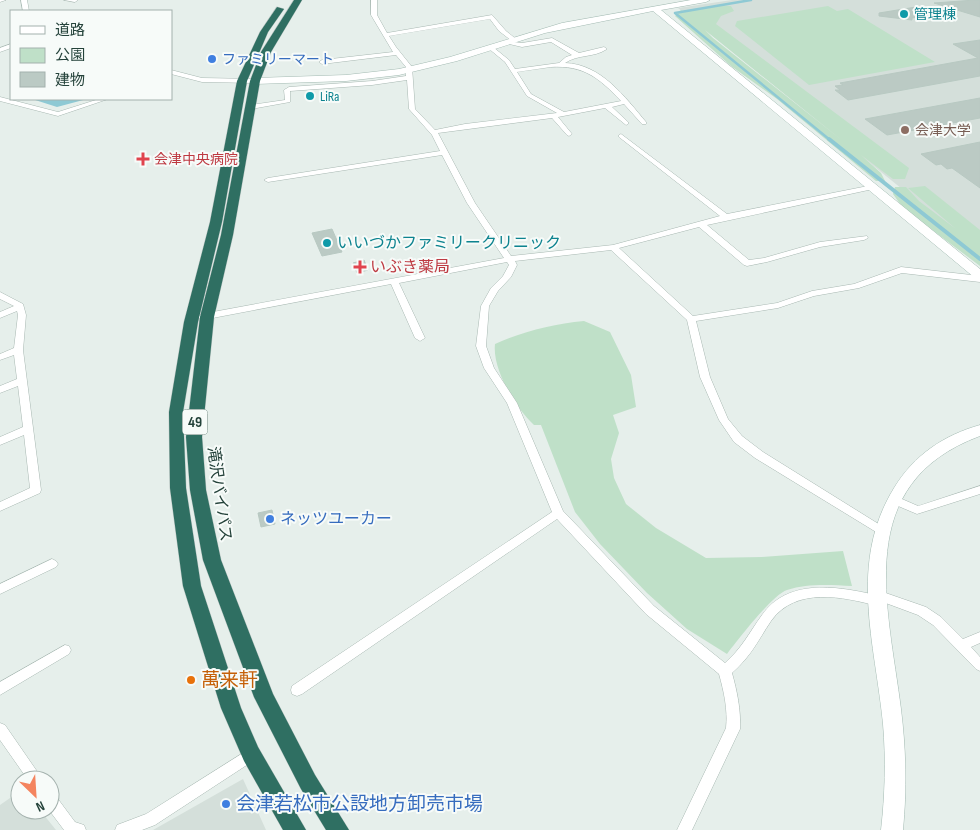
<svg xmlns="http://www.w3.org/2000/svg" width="980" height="830" viewBox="0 0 980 830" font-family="'Sofia Sans Condensed','Noto Sans JP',sans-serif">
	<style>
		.built { fill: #d4dfda }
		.green { fill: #bfe0c8; fill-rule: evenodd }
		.water { fill: #8ec9d4 }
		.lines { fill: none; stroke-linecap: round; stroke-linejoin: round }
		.stream-far1 { stroke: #8ec9d4; stroke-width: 2.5 }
		.stream { stroke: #8ec9d4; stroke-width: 4 }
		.building { fill: #bbcac4; stroke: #b8c9c2 }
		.street-casing { stroke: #a8b8b2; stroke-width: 1 }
		.secondary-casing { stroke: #a4bbb3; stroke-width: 1 }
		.highway-casing { stroke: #c2cac8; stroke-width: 1 }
		.street { fill: #fff; fill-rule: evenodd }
		.secondary { fill: #fff; fill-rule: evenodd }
		.highway { fill: #2f6f62; fill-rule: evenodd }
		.culture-dot { fill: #0f9aa8; stroke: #f7fbf9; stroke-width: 2 }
		.shop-dot { fill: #3f7fe0; stroke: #f7fbf9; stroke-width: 2 }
		.education-dot { fill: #8d6e63; stroke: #f7fbf9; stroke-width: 2 }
		.health-dot { fill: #e0444e; stroke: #f7fbf9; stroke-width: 2 }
		.food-dot { fill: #e8710a; stroke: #f7fbf9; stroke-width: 2 }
		.labels { text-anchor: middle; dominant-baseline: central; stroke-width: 4; stroke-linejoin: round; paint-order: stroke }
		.far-culture-label { font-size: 14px; fill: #0d838f; stroke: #f7fbf9; text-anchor: start }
		.far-shop-label { font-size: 14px; fill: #366cbe; stroke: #f7fbf9; text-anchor: start }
		.far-education-label { font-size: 14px; fill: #785e54; stroke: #f7fbf9; text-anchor: start }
		.far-health-label { font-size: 14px; fill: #be3a42; stroke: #f7fbf9; text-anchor: start }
		.shield { fill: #f7fbf9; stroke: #637a73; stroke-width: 1 }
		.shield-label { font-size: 15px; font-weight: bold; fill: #24423a }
		.culture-label { font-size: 16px; fill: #0d838f; stroke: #f7fbf9; text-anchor: start }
		.health-label { font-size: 16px; fill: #be3a42; stroke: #f7fbf9; text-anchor: start }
		.street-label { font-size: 16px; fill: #24423a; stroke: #f7fbf9 }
		.shop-label { font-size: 16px; fill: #366cbe; stroke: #f7fbf9; text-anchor: start }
		.near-food-label { font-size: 19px; fill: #c56008; stroke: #f7fbf9; text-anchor: start }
		.near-shop-label { font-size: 19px; fill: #366cbe; stroke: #f7fbf9; text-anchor: start }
	</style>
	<rect width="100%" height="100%" fill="#e6efeb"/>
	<path class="built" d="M732,0H980V252L678,8Z
		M243,779L266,830H153Z
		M20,791V810H40L56,830H0V805Z"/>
	<path class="green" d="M718,5L731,6L734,11L721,16L716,24L909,168L905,179H893L861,155L881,173L885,181H876L777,99L731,66L675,16L681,10L684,12ZM705,30L843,141L713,38Z
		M828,6L837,11L848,9L935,62L809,85L735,26L737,21Z
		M925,186L980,230V266L903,208L893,194L895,187H906L919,201L956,229L908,188Z
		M584,321L610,332L631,375L636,407L613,415L619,433L611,459L614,478L626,504L656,528L706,558L762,557L843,551L852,586C831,585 808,583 787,590C772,595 738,640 727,654L687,629L647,593L600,544L575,512L541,425H534C516,408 492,370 495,344C524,331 553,324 584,321Z"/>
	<path class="water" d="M32,99H87L57,107Z"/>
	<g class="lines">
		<path class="stream-far1" d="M751,0L675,13L830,140"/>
		<path class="stream" d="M829,139L980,259"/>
	</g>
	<path class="building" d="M975,0H980V17L934,3Z
		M916,7L930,15L912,18V20L879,16V13Z
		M980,40V76L848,100L835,90H840L835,86L843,85L840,83L978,58L953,44Z
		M980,98V118L887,135L865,119Z
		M980,142V188L952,168L947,169L941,164L936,165L921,154Z
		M332,229L342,252L322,256L312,233Z
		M364,260L368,270L357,273L353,263Z
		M272,510L275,524L261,527L258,513Z"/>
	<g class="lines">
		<defs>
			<path id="street" d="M0,0H6L0,2Z
				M21,0H27L29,11H23Z
				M64,0H78L75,2Z
				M371,0H377V15L387,33L492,15L506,31L516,39L517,40L514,42L522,43L552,38L579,53L604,47L607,49C594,58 578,54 565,63C601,64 625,97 646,122V124H642L624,104L612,107L628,122V124L626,125L605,108L558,117L572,134L569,136L567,135L552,118L438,133L475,203L511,256L613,245L720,216L619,137V135L621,134L727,214L873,185L877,187L873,189L707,225L749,260L764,258L820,242L867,236L868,238L864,240L820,247L767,262L747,266L744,265L699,227L619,248L693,316L777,303L812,291L854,284L901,267L980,276V282L902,273L859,288L814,296L778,308L696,321L710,377L728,419L742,436L763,452L885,528L887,531L885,534L881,535L755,458L734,442L719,420L700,377L687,320L611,250L515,261L517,265L511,277L498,291L489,306L486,346L494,368L517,403L563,511L654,606L725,663C742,648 749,633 762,615C787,579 835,586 871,594L873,592L877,590L926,607L941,617L963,639L980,632V643L971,647L980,657V671L976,669L933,625L918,615L883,602L878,606C843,597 796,586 771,621C757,642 752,655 732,673C737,691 741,710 740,729L692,830H677L726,728C728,710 724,692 719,674L646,614L557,519L302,694L297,696L292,694L291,690L292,686L552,512L507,403L484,368L476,346L481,306L491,288L503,276L509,265L507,262L399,283L425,338L420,341L415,338L391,284L202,320L198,317L202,314L504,258L467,203L442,155L268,182L264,180L268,178L440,151L432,135L409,109L407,80L372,85L290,91V102L251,109L248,107L251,105L285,100L284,90L289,87L372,81L406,76V67L396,55L322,64L319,62L322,60L393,52L371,15ZM490,19L499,31L512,41H505V43L522,47L551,42L572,55L566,57L559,63L515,69L509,60L493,47L488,48L505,62L527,96L557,113L465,124L435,130L415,109L412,67L396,47L389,36ZM551,67C584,65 599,78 621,101L564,112L531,94L517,72Z
				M11,44V48L0,52V48Z
				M171,70L202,78L255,79L258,81L255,83L202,82L171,74Z
				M0,97L58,112L99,99H108L58,116L0,101Z
				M0,292L23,304L26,315L23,350L41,490L40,493L0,511V502L30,488L24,435L0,445V437L23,427L18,386L0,393V386L17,379L14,355L0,360V354L14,348L18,315L17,311L0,318V312L14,306L0,299Z
				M980,486V494L917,514L891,503L890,500L891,497L895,496L918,506Z
				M52,559L56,561L58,564L56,567L0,594V584Z
				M65,645L69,646L71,650L69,654L0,695V682Z
				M0,723L5,725L43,780H28L0,740Z
				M251,748L256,749L258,754L256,759L155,825L142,830H115L117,825L146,814Z
				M50,793L55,795L75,822L84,825L86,830H64L49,810Z"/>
			<path id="secondary" d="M691,0H710L706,2L661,10L980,269V279L975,278L653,11L545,33L457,61L399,75L346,81L255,84L250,81L255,78L346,75L399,69L450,57L562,23Z
				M980,425V436C851,484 888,605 901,709C906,749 907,789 903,830H881C885,795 886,760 883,724C875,643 848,563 894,488C914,455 944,435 980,425Z"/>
			<path id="highway" d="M294,0H302L271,52L260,81L233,235L214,317L202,437L206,490L221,560L273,694L315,775L349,830H326L301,789L254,697L203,560L190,490L186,437L200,317L221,235L250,81L261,52Z
				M277,7L284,9L268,32L247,81L222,222L198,322L183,412L186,488L201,586L241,708L258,747L306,830H283L244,761L221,708L183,586L170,488L169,412L184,322L210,222L237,81L260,32Z"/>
		</defs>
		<use href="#street" class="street-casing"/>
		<use href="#secondary" class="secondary-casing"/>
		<use href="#highway" class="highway-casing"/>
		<use href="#street" class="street"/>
		<use href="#secondary" class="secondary"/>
		<use href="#highway" class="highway"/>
	</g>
	<g class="culture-dot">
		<circle cx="904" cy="14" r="5"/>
		<circle cx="310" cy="96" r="5"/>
		<circle cx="327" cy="243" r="5"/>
	</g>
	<g class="shop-dot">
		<circle cx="212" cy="59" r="5"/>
		<circle cx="270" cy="519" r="5"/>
		<circle cx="226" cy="804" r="5"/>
	</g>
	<circle class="education-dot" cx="905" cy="130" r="5"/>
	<g class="health-dot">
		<path d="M140.5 151.5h5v5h5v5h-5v5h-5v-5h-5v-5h5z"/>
		<path d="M357.5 259.5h5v5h5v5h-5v5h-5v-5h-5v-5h5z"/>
	</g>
	<circle class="food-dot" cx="191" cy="680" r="5"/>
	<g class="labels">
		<g class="far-culture-label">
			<text x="914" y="14">管理棟</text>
			<text x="320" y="96">LiRa</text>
		</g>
		<g class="far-shop-label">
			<text x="222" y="59">ファミリーマート</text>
		</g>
		<g class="far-education-label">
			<text x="915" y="130">会津大学</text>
		</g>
		<g class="far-health-label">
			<text x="154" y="159">会津中央病院</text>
		</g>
		<rect class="shield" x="182.5" y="409.5" width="25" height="25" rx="4"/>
		<g class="shield-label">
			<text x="195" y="422">49</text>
		</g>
		<g class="culture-label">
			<text x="337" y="243">いいづかファミリークリニック</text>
		</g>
		<g class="health-label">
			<text x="370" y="267">いぶき薬局</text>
		</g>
		<g class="street-label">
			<text transform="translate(219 494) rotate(82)">滝沢バイパス</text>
		</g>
		<g class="shop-label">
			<text x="280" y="519">ネッツユーカー</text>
		</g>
		<g class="near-food-label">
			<text x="201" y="680">萬来軒</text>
		</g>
		<g class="near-shop-label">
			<text x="236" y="804">会津若松市公設地方卸売市場</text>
		</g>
	</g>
	<rect x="10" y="10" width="162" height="90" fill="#f7fbf9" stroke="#a3b1ad"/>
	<rect x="20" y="26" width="25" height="8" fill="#ffffff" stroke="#a3b1ad"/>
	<text x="55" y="35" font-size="15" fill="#24423a">道路</text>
	<rect x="20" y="48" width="25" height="15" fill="#bfe0c8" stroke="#a3b1ad"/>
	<text x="55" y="60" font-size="15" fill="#24423a">公園</text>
	<rect x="20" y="72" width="25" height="15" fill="#bbcac4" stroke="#a3b1ad"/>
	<text x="55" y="85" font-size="15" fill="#24423a">建物</text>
	<g transform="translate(35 795) rotate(155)"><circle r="24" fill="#f7fbf9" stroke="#a3b1ad"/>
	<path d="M0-4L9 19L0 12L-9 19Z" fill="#f4845f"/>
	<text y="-8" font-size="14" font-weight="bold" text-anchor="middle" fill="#24423a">N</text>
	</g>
</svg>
